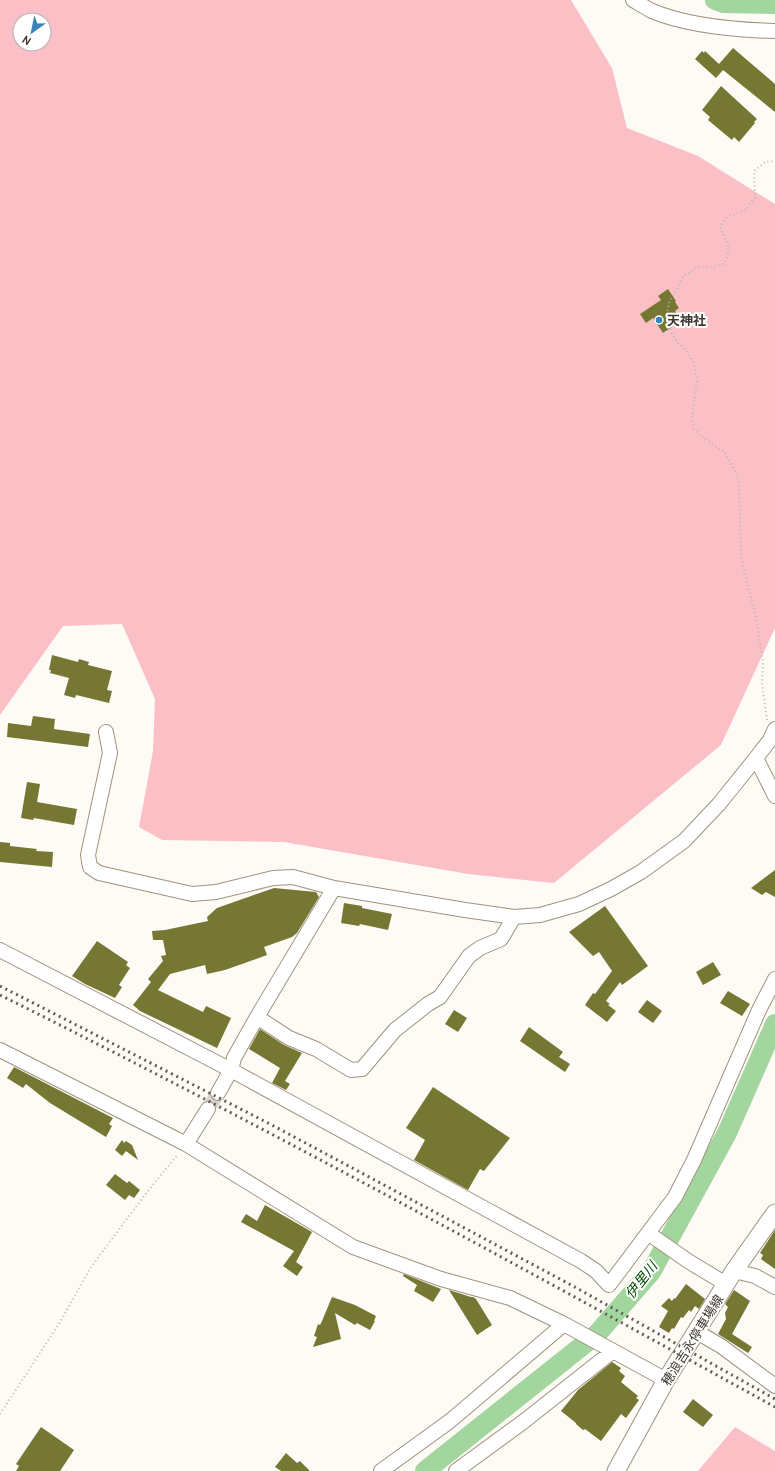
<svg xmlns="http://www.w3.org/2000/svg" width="775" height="1471" viewBox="0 0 775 1471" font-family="Cabin,'Noto Sans JP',sans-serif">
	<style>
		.green { fill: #fac0c6; fill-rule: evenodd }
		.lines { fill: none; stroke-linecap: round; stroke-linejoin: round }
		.river { stroke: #a3d59f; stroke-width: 20 }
		.building { fill: #757733 }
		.minor-tunnel { stroke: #d8d4ce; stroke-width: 14; stroke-dasharray: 14 7; stroke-linecap: butt }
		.minor-casing { stroke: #9f927e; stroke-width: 16 }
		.major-casing { stroke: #9f927e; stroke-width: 19 }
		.path { stroke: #bab6b0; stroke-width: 2; stroke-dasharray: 1 3; stroke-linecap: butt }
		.minor { stroke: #fff; stroke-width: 14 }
		.major { stroke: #fff; stroke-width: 17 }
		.rail { stroke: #635d56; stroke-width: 3; stroke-dasharray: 2 4; stroke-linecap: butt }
		.poi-dot { fill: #3a85b8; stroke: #fff; stroke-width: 1.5 }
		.labels { text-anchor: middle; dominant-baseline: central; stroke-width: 4; stroke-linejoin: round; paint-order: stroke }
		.poi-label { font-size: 13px; font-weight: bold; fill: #3e3830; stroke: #fff; text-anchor: start }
		.street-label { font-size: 13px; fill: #3e3830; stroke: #fff }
		.water-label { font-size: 14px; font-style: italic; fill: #004a01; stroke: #fff }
	</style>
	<rect width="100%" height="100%" fill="#fefbf6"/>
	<path class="green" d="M0,0H571L612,68L627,128L698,156L775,204V628L721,745L554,883L468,874L284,842L162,840L139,827L153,751L155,699L122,624L63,626L0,715ZM20,20H44V44H20Z
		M735,1427L775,1451V1471H698Z"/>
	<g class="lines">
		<path class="river" d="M715,0L723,3L775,4
			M425,1471L597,1334L651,1272L727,1133L775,1024"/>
	</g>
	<path class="building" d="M733,48L775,84V112L723,70L716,78L695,59L702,51L704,53L705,51L719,64Z
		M721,86L757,119L754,122L755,123L739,142L734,137L732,140L708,120L710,117L702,110Z
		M668,289L676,301L675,302L679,308L675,311L682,320L663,333L653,318L646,323L640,314L661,300L658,296Z
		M52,655L78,662L79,659L89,662L88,665L112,671L107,690L112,691L109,703L76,695L75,698L64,695L69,678L50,673L51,670H49Z
		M33,716L55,719L54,729L90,734L88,747L7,737L8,723L31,726Z
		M27,782L40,784L37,802L77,809L74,825L34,818L33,820L21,818Z
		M0,842L10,843V846L37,849L36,851L53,852L52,867L0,862Z
		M775,870V897L766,892L762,895L751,888Z
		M274,888L316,892L319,897L297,933L292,937L264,947L267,955L225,970L207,974L205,965L170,974L158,990L203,1012L206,1006L231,1018L217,1048L140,1011L133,1005L151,982L148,979L163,961L161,956L166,955L163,940H153L152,931L165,930L208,921L207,917L217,908Z
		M344,903L362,906V908L392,914L388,930L360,924L359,926L341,923Z
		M605,906L648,966L622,985L620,982L606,1001L610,1004L608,1005L616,1011L607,1022L585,1005L593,993L595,994L612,971L599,952L593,956L569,932Z
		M97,941L128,962L126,965L130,968L119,985L122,987L115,998L85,984L72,976Z
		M713,962L721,975L703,985L696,972Z
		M728,991L750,1004L742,1016L720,1003Z
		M647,1000L662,1011L653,1023L638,1012Z
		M454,1010L467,1018L458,1032L445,1024Z
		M529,1027L563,1052L559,1057L570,1064L565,1072L520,1041Z
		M260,1029L284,1045L302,1053L285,1081L290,1084L286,1090L272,1083L280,1068L249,1049Z
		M14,1067L113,1118L109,1124L112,1126L106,1137L50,1103L26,1084L23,1088L7,1078Z
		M433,1087L510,1138L484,1171L480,1169L468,1190L414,1160L425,1140L406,1128Z
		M122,1140L124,1143L126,1141L132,1145L138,1160L126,1151L122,1156L115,1150Z
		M115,1174L127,1183L129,1181L140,1190L134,1198L129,1195L125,1200L106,1185Z
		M265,1205L312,1232L296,1262L303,1267L297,1276L283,1266L294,1251L241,1222L246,1214L257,1221Z
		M775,1230V1269L761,1259L763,1255L760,1253Z
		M404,1274L441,1289L433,1302L414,1291L417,1285L403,1276Z
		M686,1284L705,1299L699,1309L695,1306L691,1312L689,1310L683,1318L681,1317L674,1329L672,1328L669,1333L659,1327L668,1311L661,1306L669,1298L672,1301L674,1298L675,1299Z
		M449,1290L471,1297H473L476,1299L492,1325L477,1335Z
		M734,1290L750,1301L732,1334L752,1347L748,1353L718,1334L726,1319L725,1313L728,1307L725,1304Z
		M332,1297L355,1305L376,1316L374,1321H375L370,1330L357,1323L355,1325L335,1313L341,1339L313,1347L317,1337L314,1336L318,1324L320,1325L322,1321Z
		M612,1362L621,1368L619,1371L625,1376L621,1382L638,1396L636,1398L639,1400L626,1418L621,1414L601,1441L585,1429L583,1430L576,1424V1423L561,1411L578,1390Z
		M693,1399L713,1415L703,1427L683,1412Z
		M41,1427L74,1450L60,1471H16L19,1466L16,1464Z
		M286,1453L297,1463L300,1461L310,1471H281L275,1467Z"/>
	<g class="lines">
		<path class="minor-tunnel" d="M208,1109L218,1093"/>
		<defs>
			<path id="minor" d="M633,0C640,4 646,8 652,11C688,26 737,30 775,31
				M106,732L110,753L88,855L90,867L99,873L192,894L216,892L273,878L293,877L334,888L465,910L514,917L540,915L579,904L611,889L641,872L684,841L719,804L756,758L770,740L775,729
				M756,758L775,796
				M0,950L231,1070L581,1261L596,1271L609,1285L675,1197L694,1160L759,1010L775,979
				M257,1017L289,1038L316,1049L351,1070L362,1069L395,1030L428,1004L440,997L469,956L480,948L501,939L514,917
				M0,1050L186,1144L353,1247L441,1279L510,1298L564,1324L666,1380
				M218,1093L231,1070L234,1058L257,1017L334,888
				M186,1144L208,1109
				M648,1233L688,1261L726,1284
				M734,1271L755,1276L775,1287
				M697,1332L721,1346L775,1386
				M381,1471L450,1421L564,1324
				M456,1471L523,1422L613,1351"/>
			<path id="major" d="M616,1471L666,1380L734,1271L775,1213"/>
		</defs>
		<use href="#minor" class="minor-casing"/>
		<use href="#major" class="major-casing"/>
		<path class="path" d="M767,720L762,683L763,663L757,621L741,558L739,482L735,471L725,453L700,435L694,429L692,416L697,381L694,363L685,349L678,343L672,334L669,327L667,312L669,303L683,277L697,267H711L723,264L726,260L729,247L720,227L727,217L747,209L755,197L754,171L765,162L775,161
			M0,1414L59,1324L91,1267L144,1196L178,1154"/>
		<use href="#minor" class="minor"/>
		<use href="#major" class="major"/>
		<path class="rail" d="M0,986L270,1124L573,1286L775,1399
			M0,995C262,1125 519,1266 775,1407"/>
	</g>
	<circle class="poi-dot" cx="659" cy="320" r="4"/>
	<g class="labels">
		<g class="poi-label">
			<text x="667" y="320">天神社</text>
		</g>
		<g class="street-label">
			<text transform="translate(692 1340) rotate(-58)">穂浪吉永停車場線</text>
		</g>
		<g class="water-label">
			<text transform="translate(641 1280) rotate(-52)">伊里川</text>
		</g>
	</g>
	<g transform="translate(32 32) rotate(213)"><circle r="19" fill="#ffffff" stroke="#b2afac"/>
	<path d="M0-3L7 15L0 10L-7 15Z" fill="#3a85b8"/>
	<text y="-6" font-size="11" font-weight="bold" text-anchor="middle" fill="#3e3830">N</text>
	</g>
</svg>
